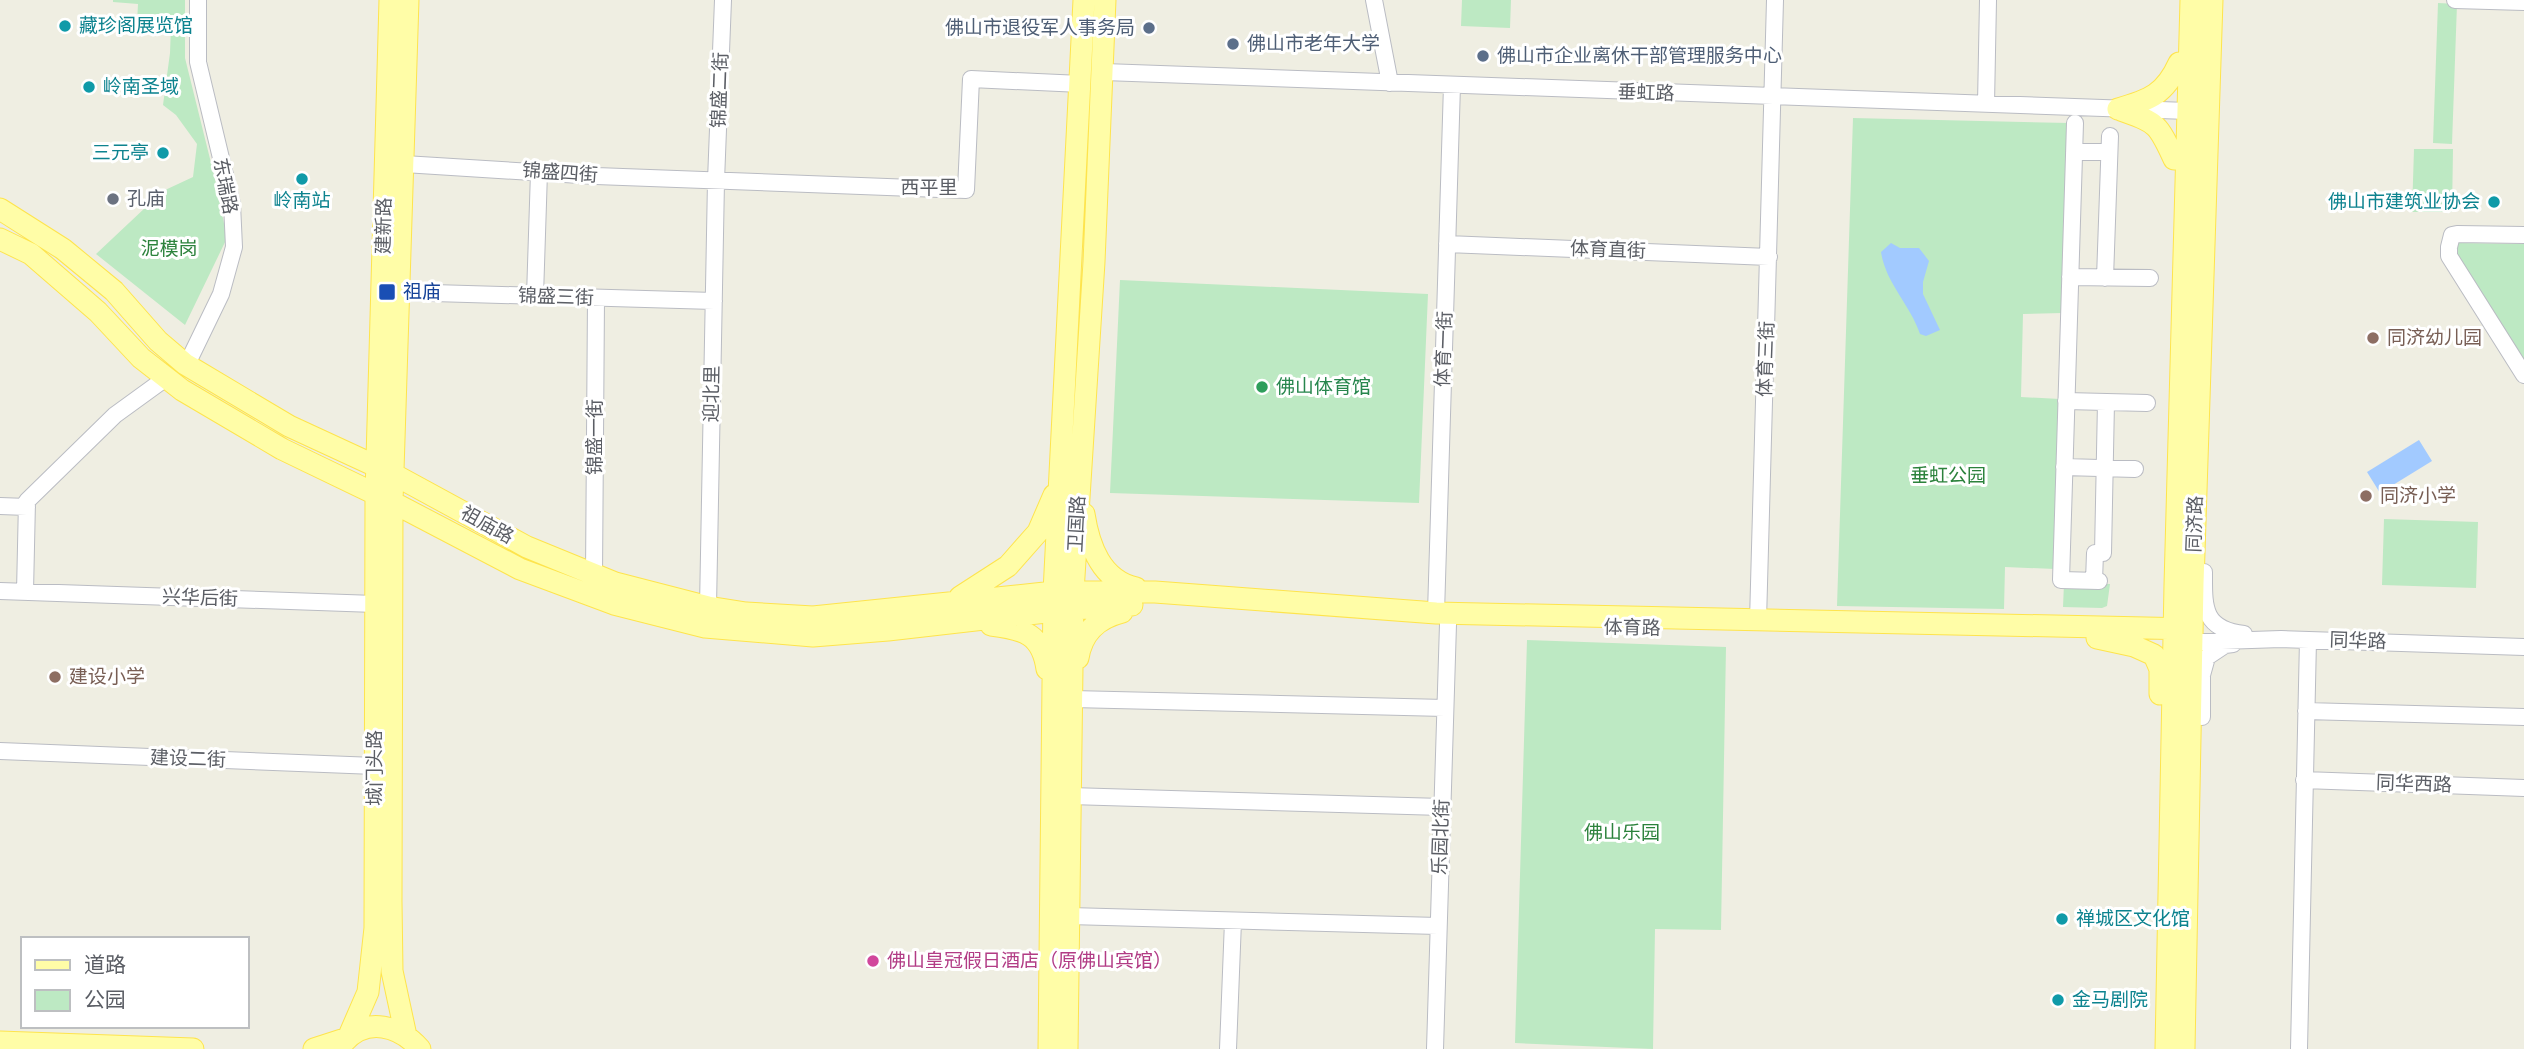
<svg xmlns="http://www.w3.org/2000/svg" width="2524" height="1049" viewBox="0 0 2524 1049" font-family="'Varela Round','Noto Sans SC',sans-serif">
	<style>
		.green { fill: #bde9c3 }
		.water { fill: #a2caff }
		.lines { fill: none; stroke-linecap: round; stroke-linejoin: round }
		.minor-casing { stroke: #babcc3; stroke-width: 18 }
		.major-casing { stroke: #fee44d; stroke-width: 23 }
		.minor { stroke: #fff; stroke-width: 16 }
		.major { stroke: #fffda7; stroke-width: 21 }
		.culture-dot { fill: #0f9aa8; stroke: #fff; stroke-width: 2.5 }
		.service-dot { fill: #5c6f8a; stroke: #fff; stroke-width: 2.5 }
		.worship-dot { fill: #6b7280; stroke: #fff; stroke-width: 2.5 }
		.transit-dot { fill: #1a4fb4; stroke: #fff; stroke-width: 2.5 }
		.education-dot { fill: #8d6e63; stroke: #fff; stroke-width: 2.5 }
		.leisure-dot { fill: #2e9e5b; stroke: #fff; stroke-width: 2.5 }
		.hotel-dot { fill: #d1479c; stroke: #fff; stroke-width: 2.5 }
		.labels { text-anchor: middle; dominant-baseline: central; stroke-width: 6; stroke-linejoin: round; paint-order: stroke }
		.culture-label { font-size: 19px; fill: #0d838f; stroke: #fff; text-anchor: start }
		.service-label { font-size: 19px; fill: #4e5e75; stroke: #fff; text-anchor: start }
		.street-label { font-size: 19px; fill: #5b5e65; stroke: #fff }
		.worship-label { font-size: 19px; fill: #5b616d; stroke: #fff; text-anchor: start }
		.park-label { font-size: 19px; fill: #2c823c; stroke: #fff }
		.transit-label { font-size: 19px; fill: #164399; stroke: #fff; text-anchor: start }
		.education-label { font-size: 19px; fill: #785e54; stroke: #fff; text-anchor: start }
		.leisure-label { font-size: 19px; fill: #27864d; stroke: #fff; text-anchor: start }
		.hotel-label { font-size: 19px; fill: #b23c85; stroke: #fff; text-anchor: start }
	</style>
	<rect width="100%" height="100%" fill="#efeee2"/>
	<path class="green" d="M113,0H185V58L215,179L227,238L185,325L96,254L163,191L193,177L197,144L176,115L163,105L170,53L171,26L137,23L138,4L113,2Z
		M1462,0H1511L1510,28L1461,26Z
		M2438,3L2457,4L2452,144L2433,143Z
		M1853,118L2069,123L2062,313L2023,314L2021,397L2060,399L2055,569L2005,567L2004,609L1837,606Z
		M2414,149H2453L2452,212H2412Z
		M2459,243L2524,244V366L2455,255V247Z
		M1120,280L1428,294L1419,503L1110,493Z
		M2384,519L2478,522L2476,588L2382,585Z
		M2064,583L2110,584L2107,606L2102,608L2063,607Z
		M1527,640L1726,647L1721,930L1655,929L1653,1049L1515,1043Z"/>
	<path class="water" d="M1891,243L1900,248H1919L1929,261L1923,282V294L1940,330L1926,336L1920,334C1910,304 1886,284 1881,252Z
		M2419,440L2432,461L2380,493L2367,472Z"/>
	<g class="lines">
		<defs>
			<path id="minor" d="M1374,0L1390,83
				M2455,0L2524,2
				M1104,72L2188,111
				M1986,104L1988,0
				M2075,123L2061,580L2099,581
				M2074,152H2109
				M404,164L596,176L966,190L971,79L1081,84
				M2524,235L2457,234L2452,235L2449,247V256L2524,375
				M1447,244L1769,257
				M2070,277L2150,278
				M2105,278L2110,136
				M399,292L714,301
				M535,296L539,172
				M185,364L191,356L221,294L234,247L232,204L198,62V0
				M2066,401L2147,403
				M2064,467L2135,469
				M0,506L27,507
				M2204,572C2204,606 2202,629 2244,634
				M594,576L596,298
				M2094,581L2095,553H2103L2106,402
				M0,591L375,604
				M25,592L27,501L115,415L166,378
				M708,607L716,181L723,0
				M1436,613L1452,85
				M1758,621L1775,0
				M2192,642L2281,639L2524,647
				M1072,699L1445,708
				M2306,711L2524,717
				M2202,717V675L2207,657L2225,645L2233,644
				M0,751L375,766
				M2304,780L2524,788
				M1070,796L1442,807
				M1069,916L1438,926
				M1228,1049L1233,921
				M1435,1049L1448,624
				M2299,1049L2308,640"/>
			<path id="major" d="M2118,109C2150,100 2165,94 2179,63
				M2118,109C2156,123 2157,121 2174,159
				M0,209L63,249L114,291L158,341L185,364L289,426L393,474L527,547L615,583L708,607L746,613L813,617L1054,592H1155L1436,613L2192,629
				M0,239L31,254L98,312L141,358L182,390L282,449L392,502L520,569L614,604L705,627L813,636L888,630L1073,609L1132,605
				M1084,514C1089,546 1101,580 1136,588
				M960,597L1008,566L1038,532L1054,495
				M991,625C1024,629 1042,634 1047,669
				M2097,638L2134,646L2154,655L2160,669V694
				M1078,658C1082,632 1098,618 1122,612
				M406,1036L392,971L391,902L392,502L408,0
				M348,1038L368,992L375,928L376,494L390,0
				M0,1042L193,1049
				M344,1042C367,1016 400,1026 420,1049
				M314,1049L348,1038
				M1049,1049L1054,592L1084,0
				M1067,1049L1073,592L1094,262L1105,0
				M2166,1049L2175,585L2191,0
				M2184,1049L2193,583L2212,0"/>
		</defs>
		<use href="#minor" class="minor-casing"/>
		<use href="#major" class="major-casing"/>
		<use href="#minor" class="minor"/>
		<use href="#major" class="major"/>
	</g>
	<g class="culture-dot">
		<circle cx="65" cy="26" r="7"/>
		<circle cx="89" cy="87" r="7"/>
		<circle cx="163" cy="153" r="7"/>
		<circle cx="302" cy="179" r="7"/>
		<circle cx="2494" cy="202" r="7"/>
		<circle cx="2062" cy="919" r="7"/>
		<circle cx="2058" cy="1000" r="7"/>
	</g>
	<g class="service-dot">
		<circle cx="1149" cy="28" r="7"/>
		<circle cx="1233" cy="44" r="7"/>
		<circle cx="1483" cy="56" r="7"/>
	</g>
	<circle class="worship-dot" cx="113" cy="199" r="7"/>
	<rect class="transit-dot" x="378" y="283" width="18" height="18" rx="3.5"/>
	<g class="education-dot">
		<circle cx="2373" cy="338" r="7"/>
		<circle cx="2366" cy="496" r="7"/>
		<circle cx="55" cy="677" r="7"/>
	</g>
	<circle class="leisure-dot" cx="1262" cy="387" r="7"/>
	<circle class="hotel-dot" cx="873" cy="961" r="7"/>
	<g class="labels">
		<g class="culture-label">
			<text x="79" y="26">藏珍阁展览馆</text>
			<text x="103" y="87">岭南圣域</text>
			<text x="149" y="153" text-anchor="end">三元亭</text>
			<text x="302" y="201" text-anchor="middle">岭南站</text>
			<text x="2480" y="202" text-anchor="end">佛山市建筑业协会</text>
			<text x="2076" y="919">禅城区文化馆</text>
			<text x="2072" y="1000">金马剧院</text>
		</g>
		<g class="service-label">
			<text x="1135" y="28" text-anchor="end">佛山市退役军人事务局</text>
			<text x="1247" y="44">佛山市老年大学</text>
			<text x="1497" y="56">佛山市企业离休干部管理服务中心</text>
		</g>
		<g class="street-label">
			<text transform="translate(720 90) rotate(-88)">锦盛二街</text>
			<text transform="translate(1646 93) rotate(2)">垂虹路</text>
			<text transform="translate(560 173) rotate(4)">锦盛四街</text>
			<text transform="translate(225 186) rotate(79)">东瑞路</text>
			<text x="929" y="188">西平里</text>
			<text transform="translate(384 226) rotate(-89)">建新路</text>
			<text transform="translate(1608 250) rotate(2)">体育直街</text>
			<text transform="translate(556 297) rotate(2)">锦盛三街</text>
			<text transform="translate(1444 349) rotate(-88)">体育一街</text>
			<text transform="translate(1766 359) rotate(-88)">体育三街</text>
			<text transform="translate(712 394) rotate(-89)">迎北里</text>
			<text transform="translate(595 437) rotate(-90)">锦盛一街</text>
			<text transform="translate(1077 524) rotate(-87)">卫国路</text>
			<text transform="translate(2195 524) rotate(-88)">同济路</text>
			<text transform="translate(487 525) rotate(29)">祖庙路</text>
			<text transform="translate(200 598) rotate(2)">兴华后街</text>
			<text transform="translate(1632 628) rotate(1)">体育路</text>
			<text transform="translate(2358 641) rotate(2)">同华路</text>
			<text transform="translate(188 759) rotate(2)">建设二街</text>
			<text transform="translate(375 768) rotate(-90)">城门头路</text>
			<text transform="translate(2414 784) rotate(2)">同华西路</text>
			<text transform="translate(1441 837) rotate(-88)">乐园北街</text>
		</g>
		<g class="worship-label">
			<text x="127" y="199">孔庙</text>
		</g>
		<g class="park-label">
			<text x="169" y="249">泥模岗</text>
			<text x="1948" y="476">垂虹公园</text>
			<text x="1622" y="833">佛山乐园</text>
		</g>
		<g class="transit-label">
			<text x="403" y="292">祖庙</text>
		</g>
		<g class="education-label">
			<text x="2387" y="338">同济幼儿园</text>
			<text x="2380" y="496">同济小学</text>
			<text x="69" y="677">建设小学</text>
		</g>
		<g class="leisure-label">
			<text x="1276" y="387">佛山体育馆</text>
		</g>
		<g class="hotel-label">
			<text x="887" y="961">佛山皇冠假日酒店（原佛山宾馆）</text>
		</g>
	</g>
	<rect x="21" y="937" width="228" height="91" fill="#ffffff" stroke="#bdbfc1" stroke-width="2"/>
	<rect x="35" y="960" width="35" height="10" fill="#fffda7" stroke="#bdbfc1" stroke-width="2"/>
	<text x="84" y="972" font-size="21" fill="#5b5e65">道路</text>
	<rect x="35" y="990" width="35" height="21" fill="#bde9c3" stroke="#bdbfc1" stroke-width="2"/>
	<text x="84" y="1007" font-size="21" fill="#5b5e65">公园</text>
</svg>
